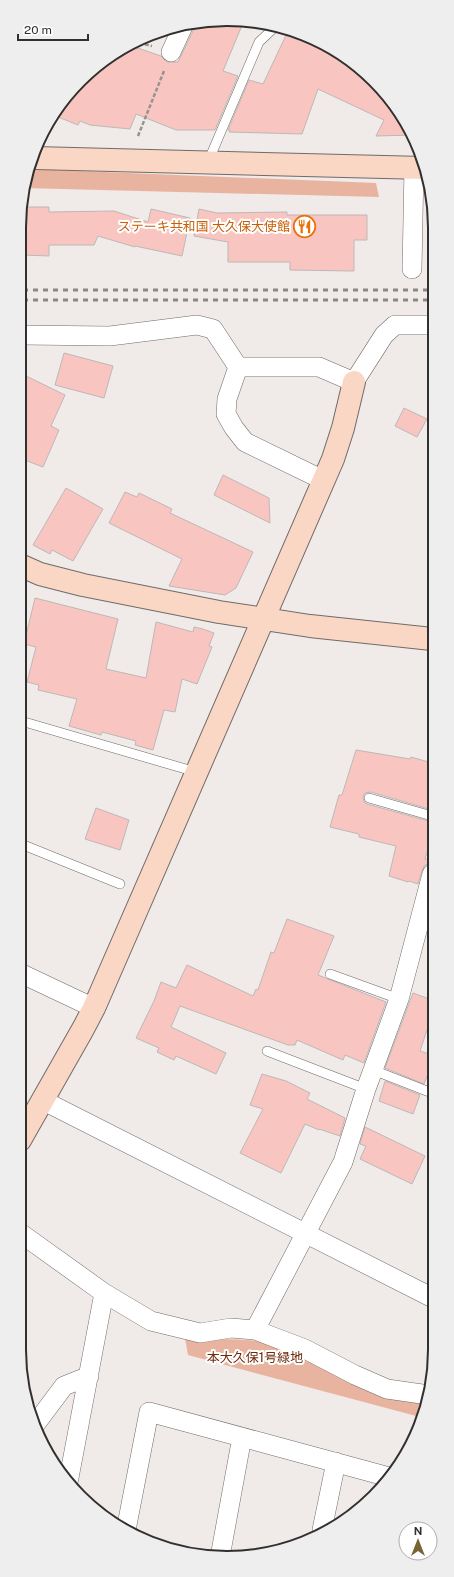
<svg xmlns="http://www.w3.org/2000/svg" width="454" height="1577" viewBox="0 0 454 1577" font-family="'Public Sans','Noto Sans JP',sans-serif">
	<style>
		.green { fill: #e9b49f }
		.building { fill: #f9c5c0; stroke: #bdb8b7 }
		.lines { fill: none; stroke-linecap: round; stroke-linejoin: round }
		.lane-casing { stroke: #706b69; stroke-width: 10 }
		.street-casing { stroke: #706b69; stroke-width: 20 }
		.secondary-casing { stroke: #706b69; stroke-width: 24 }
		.path { stroke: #979391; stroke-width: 2.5; stroke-dasharray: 4 2; stroke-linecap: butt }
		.lane { stroke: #fff; stroke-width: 9 }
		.street { stroke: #fff; stroke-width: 19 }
		.secondary { stroke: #fad6c4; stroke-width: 22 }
		.rail { stroke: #8b8786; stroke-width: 3; stroke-dasharray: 5 5; stroke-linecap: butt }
		.labels { text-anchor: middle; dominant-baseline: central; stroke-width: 4; stroke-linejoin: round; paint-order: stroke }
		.food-label { font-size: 13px; fill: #c56008; stroke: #fff; text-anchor: end }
		.park-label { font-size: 13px; fill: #6e2a09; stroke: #fff }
		.rim { fill: none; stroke: #32302f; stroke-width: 2 }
	</style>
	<rect width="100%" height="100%" fill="#f0eae8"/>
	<path class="green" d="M30,169L376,183L379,197L23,188Z
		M185,1338C209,1340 233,1338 258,1341L426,1402L420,1417L188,1355Z"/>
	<path class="building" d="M195,23H243L223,71L238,76L215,130H176L136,114L130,129L90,125L80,121L78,125L53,115L54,112L111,54L132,46L161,56L167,62H178L194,29Z
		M288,31L331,47L383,90L414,135L376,136L384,120L318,89L302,134L229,132L230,130H228L249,80L263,84Z
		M23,207H49V212L114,211L148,222L151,209L190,218L182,256L135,246V247L98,236L94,245H49V256L23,255Z
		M199,209L217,213L287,212V215H367V240H354V271L290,270V262H228V242L194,236Z
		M64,353L113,366L104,398L55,385Z
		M22,374L65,395L51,426L59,430L43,467L22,459Z
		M404,408L427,419L417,437L395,426Z
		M223,475L269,498L270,523L214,495Z
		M66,488L103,509L73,561L52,550L50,554L33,545Z
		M125,492L137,497L139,493L172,509L170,513L253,552L236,588L225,595L169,586L182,559L109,523Z
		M35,598L118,619L106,669L146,678L156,622L193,632L194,627L203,629L214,633L209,646L212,647L197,684L182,679L175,712L164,710L153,750L135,745L136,741L102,732L101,735L69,726L77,699L38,690L39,685L27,682L36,647L24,644Z
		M356,750L410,759L411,757L432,763V810L371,792L365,793L363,797L364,802L367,804L432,822V836L425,859L430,860L429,863L424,866L422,871L418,884L409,881L408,882L389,876L396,846L359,837V834L330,827L339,795H342Z
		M96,808L129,820L120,850L85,839Z
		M287,919L334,936L318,975L386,1002L364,1063L345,1055L343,1060L297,1040L295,1045H288L180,1006L171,1027L226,1053L216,1074L176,1056L174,1060L157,1052L159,1048L136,1038L154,1001L161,982L176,988L187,965L253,996L256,989L258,990L271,952L274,953Z
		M413,993L432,1000V1015L420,1051L432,1055V1064L424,1084L385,1068Z
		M262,1074L286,1081L310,1093L307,1099L345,1118L340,1136L319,1129V1130L305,1124L281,1173L240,1153L263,1109L250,1105Z
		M385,1081L420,1095L413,1114L379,1101Z
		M365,1127L425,1156L412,1184L360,1159L366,1146L360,1144Z"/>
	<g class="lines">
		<defs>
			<path id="lane" d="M208,162L259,42L276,26
				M21,721L196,772
				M369,798L432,816
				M21,844L120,884
				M330,974L399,999
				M267,1051L366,1089
				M373,1070L432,1093"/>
			<path id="street" d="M171,52L184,24
				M412,269L414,168
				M22,335L110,336L197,325L213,329L238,367
				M238,367H319L354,382L384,335L395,325H433
				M238,367L227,399L226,414L234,428L245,442L323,480
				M20,973L94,1008
				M42,1100L431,1297
				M19,1232L104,1293L151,1321L200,1333L231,1328L255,1330L305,1349L355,1375L387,1389L429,1395
				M255,1330L343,1162L366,1089L399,999L432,874
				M34,1426L64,1386L89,1376
				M68,1483L104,1293
				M126,1530L149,1412L389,1477
				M322,1530L336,1462
				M220,1557L242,1437"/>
			<path id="secondary" d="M35,158L424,168
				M22,566L40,574L83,585L219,612L310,626L432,639
				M20,1140L83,1029L94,1008L333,459L343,428L354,382"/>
		</defs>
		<use href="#lane" class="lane-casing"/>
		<use href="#street" class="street-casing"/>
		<use href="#secondary" class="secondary-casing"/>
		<path class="path" d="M139,43L152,46
			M138,136L164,71"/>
		<use href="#lane" class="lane"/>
		<use href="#street" class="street"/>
		<use href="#secondary" class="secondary"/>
		<path class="rail" d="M23,290H433
			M23,300H433"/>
	</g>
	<defs>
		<symbol id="restaurant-ring" viewBox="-11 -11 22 22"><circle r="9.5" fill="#fff" stroke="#e8710a" stroke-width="1.5"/><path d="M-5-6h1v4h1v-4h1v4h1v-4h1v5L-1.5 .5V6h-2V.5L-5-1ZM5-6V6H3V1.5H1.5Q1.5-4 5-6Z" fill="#e8710a"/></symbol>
	</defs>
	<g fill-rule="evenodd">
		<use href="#restaurant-ring" x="292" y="214" width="25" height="25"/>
	</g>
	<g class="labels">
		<g class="food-label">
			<text x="290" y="226">ステーキ共和国 大久保大使館</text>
		</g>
		<g class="park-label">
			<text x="255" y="1357">本大久保1号緑地</text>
		</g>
	</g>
	<path d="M0 0H454V1577H0ZM227 26H227A201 201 0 0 1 428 227V1350A201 201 0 0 1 227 1551H227A201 201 0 0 1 26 1350V227A201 201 0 0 1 227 26Z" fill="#efeeee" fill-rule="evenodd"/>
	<path class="rim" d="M227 26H227A201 201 0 0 1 428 227V1350A201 201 0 0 1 227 1551H227A201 201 0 0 1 26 1350V227A201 201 0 0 1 227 26Z"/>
	<g transform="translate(418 1541)"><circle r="19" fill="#ffffff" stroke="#adacac"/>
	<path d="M0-3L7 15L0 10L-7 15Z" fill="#786332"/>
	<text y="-6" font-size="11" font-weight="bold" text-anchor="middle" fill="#32302f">N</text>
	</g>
	<path d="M18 34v6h70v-6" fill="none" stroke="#32302f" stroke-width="2"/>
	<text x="24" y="34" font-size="12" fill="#32302f" stroke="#ffffff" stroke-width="3" paint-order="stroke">20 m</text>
</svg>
